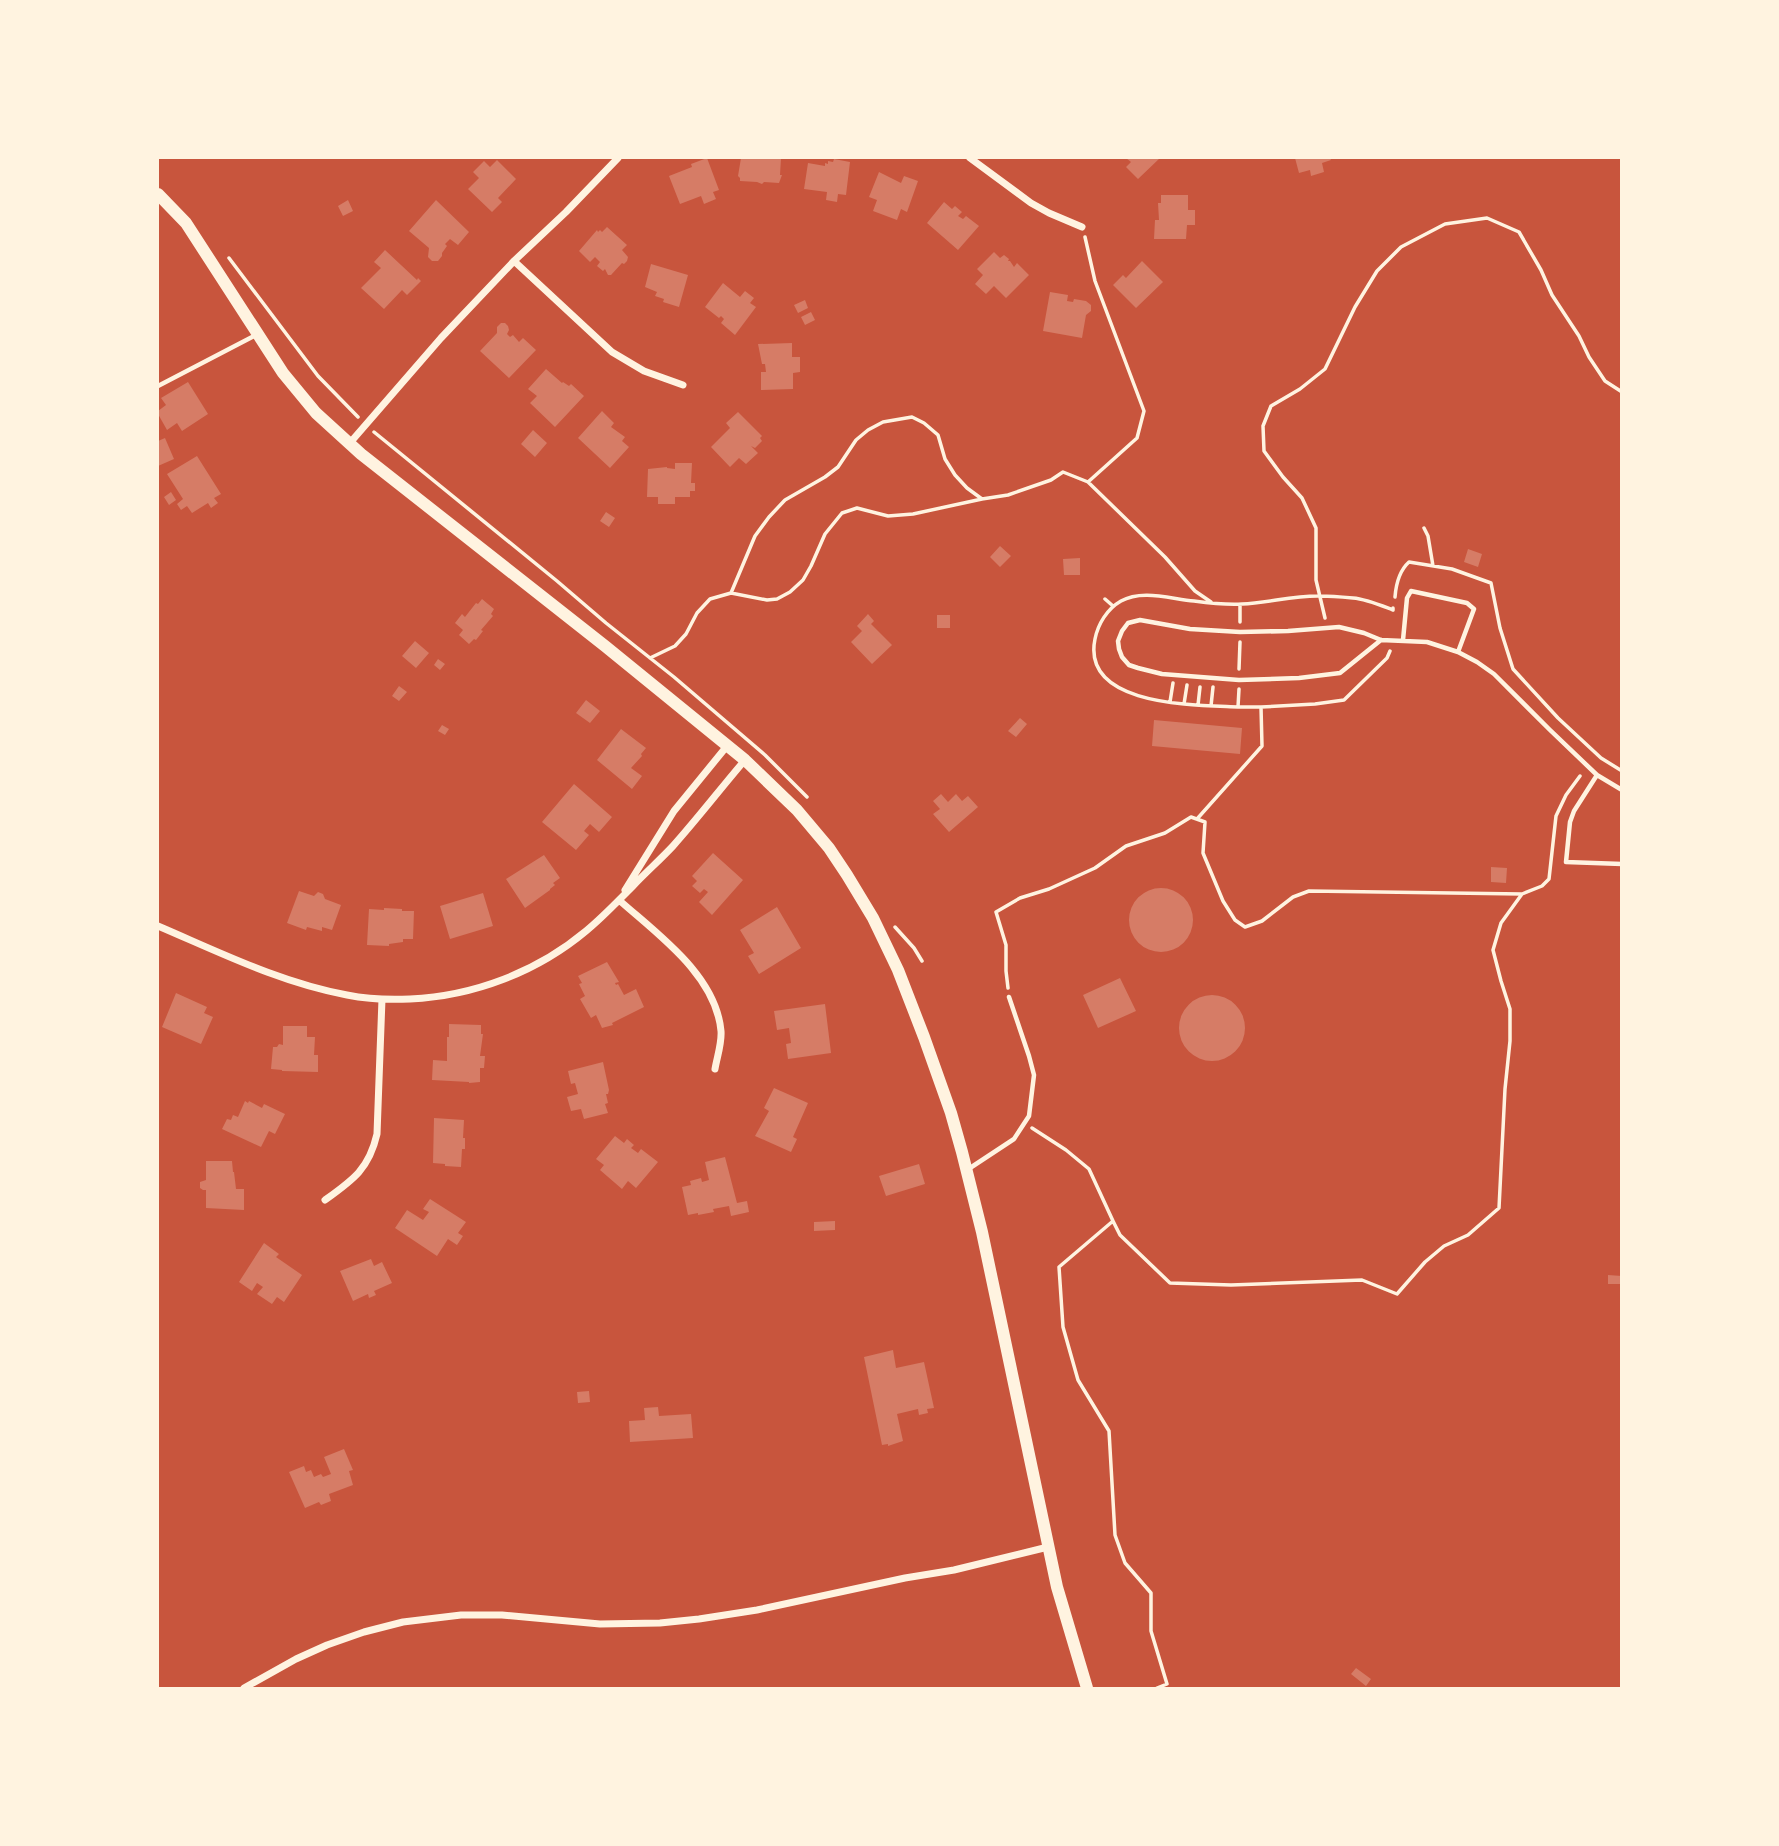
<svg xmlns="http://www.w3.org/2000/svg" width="1779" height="1846" viewBox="0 0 1779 1846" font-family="Spectral,serif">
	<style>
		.building { fill: #d67c66 }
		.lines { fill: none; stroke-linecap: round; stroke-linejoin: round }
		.path { stroke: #fff3e0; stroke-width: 3.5 }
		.service { stroke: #fff3e0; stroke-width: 4.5 }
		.minor { stroke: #fff3e0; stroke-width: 7 }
		.secondary { stroke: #fff3e0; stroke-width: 12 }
	</style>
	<rect width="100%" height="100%" fill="#c8553d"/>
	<path class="building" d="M707,158L719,190L713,192L716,199L704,204L701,196L680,204L669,176L692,167L691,164Z
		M741,158H781L780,175H782L779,183L764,182L762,184L757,182L740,181V178L738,176Z
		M1126,158H1160L1138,179L1126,167L1131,162Z
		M1295,158H1330L1331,160L1322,163L1324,172L1311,176L1310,170L1299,173Z
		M834,159L850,162L846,195L838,194L837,202L826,200L827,192L804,189L808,163L825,166V163L828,164V161L833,162Z
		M497,160L516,179L498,198L502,202L492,212L468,189L479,178L473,172L484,161L490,167Z
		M879,172L901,183L904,176L918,181L907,212L901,209L897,220L873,211L877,200L869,197Z
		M1161,195H1188V210H1195V225H1187L1186,239H1154L1155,220H1159L1158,203H1161Z
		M348,200L353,211L343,216L338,206Z
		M436,200L469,232L458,245L450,239L445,244L447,246L442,253V256L438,261H432L428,257L429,248L409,231Z
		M944,202L952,209L955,206L962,212L958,216L963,219L966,216L979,226L958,250L927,223Z
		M607,227L627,245L622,250L628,257L627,261L624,264L622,263L611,275H608L605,269L603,271L597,266L600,262L595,257L590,262L579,251L597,230L598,232L600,230L602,232Z
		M385,250L417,280L418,278L421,281L407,295L402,290L384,309L361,288L381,268L374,262Z
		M994,252L1000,258L1004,255L1009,259L1008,261H1010L1014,267L1017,263L1029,275L1006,298L994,286L986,294L975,284L983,275L977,269Z
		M1142,261L1163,282L1136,308L1113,285L1123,275L1126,278Z
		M651,264L688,275L679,307L663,302L664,299L655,296L657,292L645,287Z
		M723,283L740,297L745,291L754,298L750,303L756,307L735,335L721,323L724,319L721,316L719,318L705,307Z
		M1050,292L1068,295L1067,301L1073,302L1074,299L1086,301L1091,305V311L1086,315L1082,338L1043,331Z
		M805,300L808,308L798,313L794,305Z
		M811,312L815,320L805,325L801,317Z
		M501,323H505L508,326L509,330L507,334L510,337L513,335L519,342L523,338L536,350L509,378L480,351L497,333V327Z
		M792,343V357H800V372L793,373V389L761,390V372H766L765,364H762L758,344Z
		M546,369L562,383L563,382L569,386L571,384L584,396L555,427L530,403L537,396L528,389Z
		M188,382L208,414L182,431L177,423L167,430L158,414V411L166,405L161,398Z
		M602,411L614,423L611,427L625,437L622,441L629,447L610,468L578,438Z
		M738,412L762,436L760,438L762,441L755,448L751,446L758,453L746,464L739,458L730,467L711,447L730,428L726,423Z
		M533,430L547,443L535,457L521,444Z
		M165,438L174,459L158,466V441Z
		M197,456L221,494L214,498L218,503L211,508L208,503L192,513L187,506L181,510L177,504L183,499L167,474Z
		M675,463H692L691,483H695V491H690V497H675V504H658V497H647L648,469L667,467V468L675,469Z
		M171,492L176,500L169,505L164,497Z
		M606,512L615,518L609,527L600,521Z
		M1000,546L1011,556L1000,567L990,557Z
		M1468,549L1482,554L1478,567L1464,562Z
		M1080,558V575H1064L1063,559Z
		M482,599L494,609L491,614L493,616L481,630L483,631L476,640L474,639L469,644L459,635L463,630L455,623L462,614L465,617L476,603L478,604Z
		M868,614L874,621L871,624L892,645L872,664L851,642L862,631L857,626Z
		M937,615H950V628H937Z
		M415,641L429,653L416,668L402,656Z
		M438,659L445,664L440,670L434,665Z
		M399,686L407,692L399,701L392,696Z
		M586,700L600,711L590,723L576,713Z
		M1020,718L1027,724L1016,737L1008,731Z
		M1154,720L1242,728L1240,754L1152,746Z
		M442,725L449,729L445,735L438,731Z
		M621,729L646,748L641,754L642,756L631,768L642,776L632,789L597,760Z
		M574,784L612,817L599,832L590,824L584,831L589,835L576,850L542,822Z
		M941,794L948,802L956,794L962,801L968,796L978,807L949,832L933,814L940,809L933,801Z
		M713,853L743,880L712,915L699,902L708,892L704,889L700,893L692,886L697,881L692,876Z
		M544,855L560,878L553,883L555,885L550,889V890L525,908L506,879Z
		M1491,867L1507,868L1506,883L1491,882Z
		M1129 920a32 32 0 1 1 64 0a32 32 0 1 1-64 0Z
		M299,891L314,896L318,892L323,894L325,899L341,905L332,930L322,927V931L307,927L306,930L287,923Z
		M483,893L493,926L450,939L440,906Z
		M777,907L801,948L759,974L748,956L754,953L740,930Z
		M384,908L402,909V911H414L413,939H403V942L389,944V946L367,945L369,909L384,910Z
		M607,962L619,982L615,983L616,985L618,984L624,995L636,989L644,1007L612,1023L613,1025L602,1028L596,1015L591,1018L580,999L585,996L579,984L582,983L578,976Z
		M1120,978L1136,1011L1098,1028L1083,995Z
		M176,993L207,1007L204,1013L213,1017L201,1044L162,1027Z
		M1179 1028a33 33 0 1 1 66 0a33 33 0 1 1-66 0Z
		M825,1004L831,1053L788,1059L786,1044L791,1043L789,1028L777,1030L774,1011Z
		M449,1024L481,1025V1034H483L480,1056H485L484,1068H480V1082L469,1083V1082L432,1080L433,1060L447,1061V1037H449Z
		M283,1026H307V1037H315L314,1055H318V1072L282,1071V1070L271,1069L273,1047H277L279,1044L283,1045Z
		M603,1062L609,1090L608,1094H606L608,1103L605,1104L608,1113L584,1119L581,1109L571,1111L567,1097L578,1094L575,1083L571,1084L568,1071Z
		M774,1088L808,1103L793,1137L797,1139L791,1152L755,1136L769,1111L764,1108Z
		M245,1101L248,1103L249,1101L262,1108L264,1104L285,1114L275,1134L269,1131L261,1147L222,1129L227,1119L231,1120L233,1115L238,1117Z
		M434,1118L464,1120L463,1138H465V1149H462L461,1167L445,1166V1164L433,1163Z
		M615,1136L624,1143L627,1139L634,1145L631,1148L638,1153L641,1149L658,1162L636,1188L628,1181L622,1189L600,1170L604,1165L596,1159Z
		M725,1157L737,1203L747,1201L749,1212L731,1216L729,1206L713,1209L714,1212L698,1215V1213L688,1215L682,1187L691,1185L690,1181L701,1178L702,1182L709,1180L705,1162Z
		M206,1161H232L233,1172H234L236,1189H244V1210L206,1208V1190H203L200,1188V1182L206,1180Z
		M919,1164L925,1184L886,1196L879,1176Z
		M430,1199L466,1222L458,1233L463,1236L457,1245L448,1239L437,1256L395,1228L407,1210L423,1220L429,1212L423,1209Z
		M835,1221V1230L814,1231V1222Z
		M264,1243L279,1254L276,1257L302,1275L284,1302L277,1297L272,1304L257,1294L263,1287L257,1283L252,1291L239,1282Z
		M371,1259L374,1266L382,1262L392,1283L374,1291L376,1295L369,1298L368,1294L353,1301L340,1271Z
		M1608,1275L1622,1276V1284H1608Z
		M893,1350L896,1368L924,1362L934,1408L927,1409L928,1413L919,1415L918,1409L897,1414L903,1441L888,1446V1444L882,1445L864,1357Z
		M589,1391L590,1402L578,1403L577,1392Z
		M658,1407L659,1416L691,1414L693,1438L630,1442L629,1421L645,1420L644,1408Z
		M344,1449L353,1470L349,1471L353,1485L329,1494L331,1501L321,1505L319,1502L305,1508L289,1472L304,1466L306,1472L311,1470L314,1477L321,1474L323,1477L331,1474L324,1457Z
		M1356,1668L1371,1679L1366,1686L1351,1674Z"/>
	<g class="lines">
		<path class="path" d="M1085,237L1095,281L1144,411L1137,438L1088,482
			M229,258L318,376L358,417
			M374,432L557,581L606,623L674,677L765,755L807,797
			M1424,528L1428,536L1433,566
			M731,593L755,536L769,517L785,500L825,477L838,467L856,440L868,430L883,422L912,417L924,423L938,435L945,459L955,475L967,488L982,499
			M1395,597C1396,584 1399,571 1409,562L1452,569L1491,583L1500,628L1513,669L1558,718L1601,758L1622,771
			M1105,599L1113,606
			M1325,618L1316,580V528L1302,498L1283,477L1264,451L1263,426L1271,406L1300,389L1325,369L1355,307L1377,271L1401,247L1445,224L1487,218L1519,232L1541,270L1552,295L1579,336L1589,357L1605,381L1622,392
			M1240,622V605
			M650,658L675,646L686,634L697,613L710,599L731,593L767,600L777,599L790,592L803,580L811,566L825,534L842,513L857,508L888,516L913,514L982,499L1008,495L1051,480L1063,472L1088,482L1165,557L1195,591L1211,602
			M1239,669L1240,642
			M1170,702L1173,683
			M1184,704L1187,685
			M1198,705L1200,687
			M1211,706L1213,687
			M1238,707C1197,705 1081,707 1095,639C1098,624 1107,609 1121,601C1142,589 1171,599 1194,601C1209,603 1226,605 1242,604C1268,603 1295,595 1321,596C1331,596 1342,597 1353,598C1366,599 1380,605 1393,610V608
			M1261,707L1315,704L1344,700L1387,658L1390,651
			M1197,819L1262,746L1261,707H1238L1239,689
			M895,927L914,948L922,961
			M1008,988L1006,971V945L996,912L1020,898L1049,889L1095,868L1126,846L1165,833L1191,817L1205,822L1203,853L1223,901L1235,920L1245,927L1262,921L1293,897L1309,891L1522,894L1542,886L1549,879L1556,816L1566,795L1580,776
			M1032,1128L1066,1150L1089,1169L1113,1221
			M1157,1688L1167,1684L1151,1631V1593L1125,1563L1115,1535L1109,1431L1078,1380L1063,1327L1059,1267L1113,1221L1120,1235L1170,1283L1231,1285L1362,1280L1397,1294L1425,1262L1444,1246L1468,1235L1499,1208L1505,1089L1510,1041V1009L1501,981L1493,950L1501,923L1522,894"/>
		<path class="service" d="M158,386L256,335
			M1381,640L1340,673L1299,678L1239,680L1162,674L1138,668L1129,665L1122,657L1119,649L1118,641L1122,631L1128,623L1140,620L1190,629L1240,632L1288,631L1339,627L1364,633L1381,640L1427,642L1458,652L1477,662L1494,674L1550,730L1597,775L1622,790
			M1403,640L1407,598L1411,591L1467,603L1474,609L1458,652
			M1597,775L1574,811L1570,822L1566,862L1622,864
			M967,1170L1014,1139L1029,1116L1034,1075L1029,1056L1009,997"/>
		<path class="minor" d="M970,158L1031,203L1049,213L1082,227
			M514,261L612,352L644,371L683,385
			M349,444L441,338L514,261L566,212L618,158
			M625,890L674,811L727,746
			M619,900C657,934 716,975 721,1031C722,1043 717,1057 715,1069
			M158,926C219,952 281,983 347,995C367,999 389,1000 410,999C474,996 537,972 586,931C602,918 617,902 632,887C645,873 660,860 673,846C698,818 721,788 745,760
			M325,1200C353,1180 369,1169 377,1134L382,999
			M244,1688L296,1659L327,1645L364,1632L403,1622L461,1615H502L600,1624L660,1623L699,1619L757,1610L905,1578L954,1570L1048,1547"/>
		<path class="secondary" d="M158,194L186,223L283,373L316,413L361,454L605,646L745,760L797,810L829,848L847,875L873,918L898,970L924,1037L951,1113L962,1152L982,1232L1057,1587L1087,1688"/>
	</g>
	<rect width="1779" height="1846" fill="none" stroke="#fff3e0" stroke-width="318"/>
</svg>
